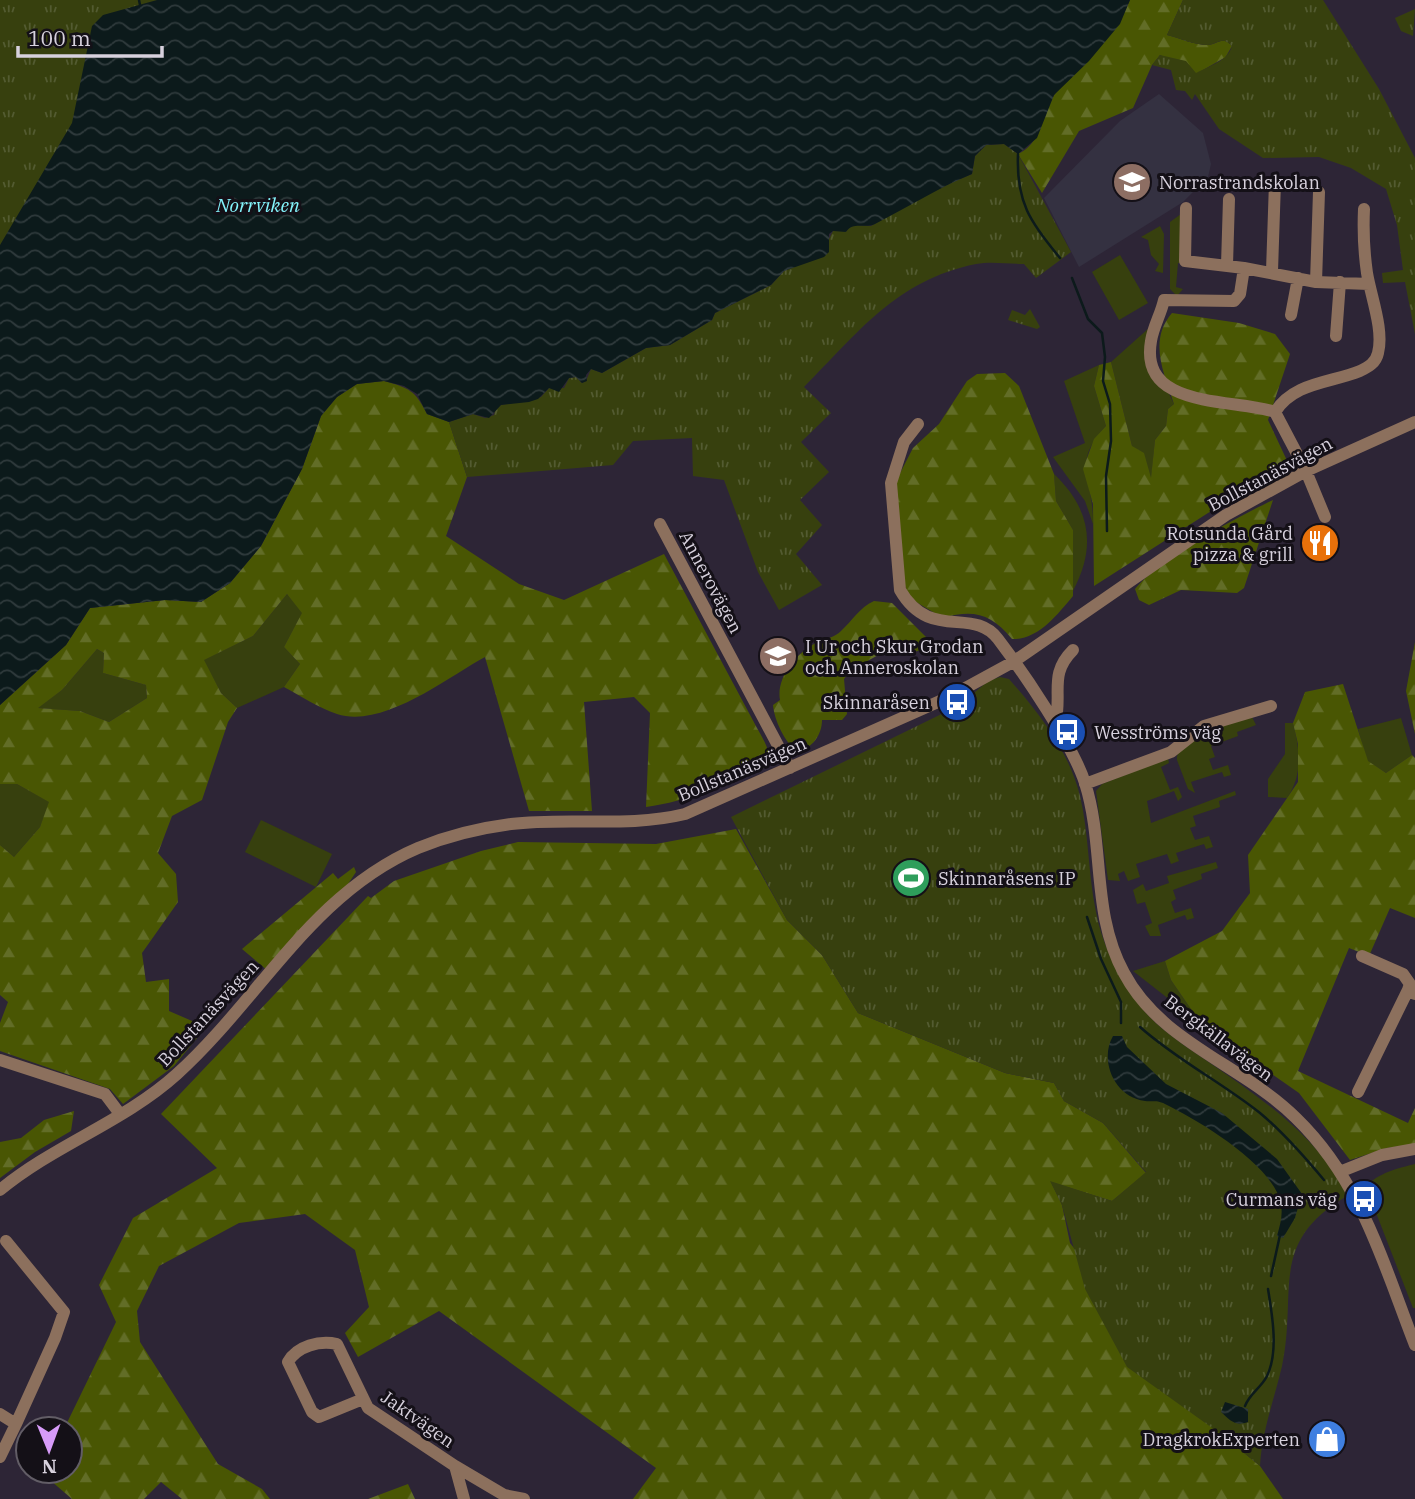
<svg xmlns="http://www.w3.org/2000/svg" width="1415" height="1499" viewBox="0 0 1415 1499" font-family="'IBM Plex Serif',serif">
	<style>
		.education { fill: #343141 }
		.green { fill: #37400e }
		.forest { fill: url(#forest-firs); fill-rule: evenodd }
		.park { fill: url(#park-tufts) }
		.water { fill: url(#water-waves) }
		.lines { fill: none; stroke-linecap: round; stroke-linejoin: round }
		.stream { stroke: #0c1a1b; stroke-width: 2.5 }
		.minor { stroke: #8c705d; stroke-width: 12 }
		.labels { text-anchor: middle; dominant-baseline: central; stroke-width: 6; stroke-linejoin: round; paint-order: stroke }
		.poi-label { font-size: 18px; fill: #d7d1dd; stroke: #141017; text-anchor: start }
		.street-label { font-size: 18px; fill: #d7d1dd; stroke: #141017 }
		.water-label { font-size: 19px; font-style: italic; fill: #85f5fd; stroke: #141017 }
	</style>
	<defs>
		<pattern id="forest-firs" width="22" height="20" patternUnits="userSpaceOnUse" patternTransform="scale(1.75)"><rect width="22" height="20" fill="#495603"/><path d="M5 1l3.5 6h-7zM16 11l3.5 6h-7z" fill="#626d27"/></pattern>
		<pattern id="park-tufts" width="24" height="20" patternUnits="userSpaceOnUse" patternTransform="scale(1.75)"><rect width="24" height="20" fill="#37400e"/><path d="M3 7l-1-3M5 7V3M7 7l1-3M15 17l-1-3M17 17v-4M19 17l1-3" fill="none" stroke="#535b31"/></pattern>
		<pattern id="water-waves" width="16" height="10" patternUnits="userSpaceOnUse" patternTransform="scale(1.75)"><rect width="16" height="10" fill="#0c1a1b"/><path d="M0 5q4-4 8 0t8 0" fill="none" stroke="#2f3a3c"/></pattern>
	</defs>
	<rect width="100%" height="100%" fill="#2d2536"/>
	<path class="education" d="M1159,94L1203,133L1211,164L1208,177L1183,202L1079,267L1044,198L1120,121Z"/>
	<path class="green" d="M1181,214L1182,263H1178L1176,287L1183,289L1177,296L1170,289V222Z
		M1160,226L1164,234L1163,273L1155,271L1159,264L1151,255L1148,240L1141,237Z
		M1120,255L1148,303L1119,320L1092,272Z
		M1149,328L1145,344L1174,404L1168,409L1166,426L1155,440L1151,481L1132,446L1111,362Z
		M1099,365L1094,386L1106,426C1070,464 1094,479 1093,524L1085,501L1053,457L1085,443L1064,381Z
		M1054,474C1090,508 1097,546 1073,591V530L1056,501Z
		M287,594L303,612L284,647L300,664L284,687L237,708L221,693L203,660L253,636Z
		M97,649L104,653L103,673L146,685L147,698L109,722L80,711L37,708L62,690Z
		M1252,717L1256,725L1237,732L1238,736L1211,746L1215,757L1209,759L1213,770L1228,765L1231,775L1224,777L1222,772L1191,782L1195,793L1188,789L1177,760C1177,734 1232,723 1252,717Z
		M1401,718L1412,755L1386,773L1367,761L1358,729Z
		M1285,723H1293C1300,750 1303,775 1287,798L1268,797V779L1285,754Z
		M1168,758L1169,763L1161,767L1170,790L1178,787L1182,797L1178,801L1174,791L1147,801L1151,823L1235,791L1236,795L1219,801L1220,807L1193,816L1196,826L1190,828L1195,840L1209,836L1213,847L1206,849L1204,844L1176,853L1179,861L1171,864L1167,854L1136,864L1140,877L1128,881L1124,871L1118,874L1120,881L1108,880L1096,791L1102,784Z
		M0,784H17L50,802L40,827L14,857L0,845Z
		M261,820L332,854L316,887L245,852Z
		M1216,862L1218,868L1201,874L1202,879L1173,890L1176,899L1171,902L1175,913L1191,908L1194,918L1187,920L1185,915L1158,925L1161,936H1150L1145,926L1152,923L1145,902L1137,904L1133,890L1143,884L1146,891L1169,883L1167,876Z
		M1165,961L1171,980L1202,1025L1133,971Z
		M1415,1164V1308H1413L1366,1187C1377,1173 1399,1168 1415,1164Z"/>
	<path class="forest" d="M1130,0H1183L1167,35C1179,38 1195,45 1207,45C1219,45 1221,35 1232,46L1225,58L1228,64L1219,75L1195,93L1197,82L1226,64L1224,58L1196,74L1160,55L1152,65L1133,108L1079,131L1042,193L1018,154C1042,143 1040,117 1053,97C1076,60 1110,46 1130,0Z
		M1172,313L1239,323L1275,334L1290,354L1268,420L1290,467L1208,513L1094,586L1093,504L1083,469L1094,439L1106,426L1094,386L1099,365L1111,362L1132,446L1144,453L1151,478L1155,440L1166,426L1168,409L1174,404C1164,373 1148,341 1172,313Z
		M1005,373L1019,386L1054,474L1056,501L1073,530V596C1057,615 1038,640 1012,639C991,614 974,609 943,618L911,599L903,582L895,483L913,448L939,424L967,381L977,374Z
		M384,381C409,388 415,390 427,414L449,422L467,477L446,536L519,584L564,600L664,554L757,728C764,741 774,754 765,767C725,785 689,801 646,807L650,713L634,697L584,702L592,811H529L485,657C448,677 383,729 337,714C319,708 301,696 284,687L300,664L284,647L302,613L287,594L253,636L204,660L221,693L237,708L228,722L202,800L172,816L158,853L176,874L178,902L142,953L146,982L169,979V1011L206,1027L174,1066L123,1104L110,1089L0,1051V1023L8,1002L0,995V845L14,857L40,827L49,802L17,784H0V705L66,645L90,608L165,600L201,602L230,583L261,546L302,469L321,416L337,397L357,384ZM97,649L104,653L103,673L146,685L147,698L109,722L80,711L38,708L62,690Z
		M1273,500L1244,588L1237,593L1181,590L1149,605L1139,600L1135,589C1158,560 1237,517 1273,500Z
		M874,601L892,603L928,639L927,648L905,655L893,647L851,670L844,679L847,714L842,720H822C822,735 812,748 798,752C785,744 774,719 773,705L780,700C776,678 796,653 816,643C824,639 836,637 841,631C853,620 859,608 874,601Z
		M1415,642V734L1406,691Z
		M1343,684L1368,761L1386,773L1412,755L1415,758V918L1390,908L1369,956L1349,948L1298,1071L1408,1123L1415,1108V1144L1387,1148L1350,1160L1299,1093L1202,1025L1171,980L1165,961L1222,931L1250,893L1248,855L1298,782V744L1293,723L1305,692Z
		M736,829L787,920L822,955L858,1013L1005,1073L1054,1083L1064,1101L1103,1123L1146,1173L1112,1201L1051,1182L1062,1205L1070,1243L1222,1435L1260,1466L1283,1499H633L656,1468L439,1311L358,1357L345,1333L369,1307L355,1250L305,1214L239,1223L159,1266L137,1311L140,1342L218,1464L262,1489L270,1499H182L161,1482L144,1499H72L43,1474L70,1471V1429H64L116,1322L99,1285L133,1218L217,1168L161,1114L368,896L371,898L394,881L481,851L518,842L656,844Z
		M354,867L356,872L344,890L268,971L242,949L333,873L338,879Z
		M74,1111L71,1131L35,1152L0,1178V1142L21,1138L44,1120Z
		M408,1484L415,1499H368Z"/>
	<path class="park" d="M0,0H295L0,336Z
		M1183,0H1323L1379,89L1415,158V334L1405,282L1383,283L1382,273L1403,270L1397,225L1386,189L1351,168L1319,157L1263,158L1219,129L1195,94L1192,100L1185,91L1176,90L1171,70L1152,65L1160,55L1186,61L1196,73C1209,66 1228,61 1232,46C1221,35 1218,45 1207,45C1195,45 1179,38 1167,35Z
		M1415,9L1413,36L1401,31L1395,18Z
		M1004,144L1018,154L1071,252L1036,278L1024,264C1009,264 991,261 976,264C896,280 858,333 804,387L831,413L801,442L829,472L800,500L822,525L796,554L822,585L779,610L758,572L724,480L693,476L692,438L633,441L613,465L467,477L449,422L473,414L485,418L494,415L496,408L501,405L541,397L549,388H564L569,378L576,377L582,383L586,381L591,369L602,373L646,348L670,345L712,320L715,313L771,285L784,271L829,249L827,243L833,231L855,225L871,226L933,190L972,174L975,156L986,145Z
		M1030,309L1040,327L1037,329L1008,320L1012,310L1025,315Z
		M1000,677L1009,679C1039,713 1069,751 1080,796C1089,834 1088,874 1096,912C1101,941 1116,971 1132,995C1152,1025 1178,1041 1207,1061C1260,1098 1319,1136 1347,1196C1267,1243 1298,1291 1282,1366C1274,1400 1262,1431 1260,1466L1222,1435L1127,1367L1085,1289L1062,1205L1050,1181L1112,1201L1146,1172L1103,1123L1064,1101L1054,1083L1005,1073L858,1013L822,955L787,920L731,817L960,705L988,681Z"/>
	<path class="water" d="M157,0H1130L1120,24L1089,61L1054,95L1037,138L1018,154L1004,144L986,145L975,156L972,174C938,188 908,207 875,224C865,229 853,221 846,232L833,231L829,234V252L824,257L784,271L771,285L715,313L712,320L670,345L646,348L602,373L591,369L586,375L587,381L582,383L576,377L569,378L559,392L549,388L538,399L529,402L501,405L489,418L473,414L449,422L427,414L417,394L404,386L384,381L357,384L337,397L321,416L302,469L261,546L230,583L201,602L165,600L90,608L66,645L0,705V245L72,123L92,26L103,15Z
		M1113,1036H1122L1127,1047L1166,1084L1222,1113L1277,1159L1302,1194L1295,1218L1283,1238L1277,1236C1280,1225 1283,1216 1281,1204C1274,1165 1198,1120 1165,1104C1157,1100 1153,1102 1145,1101C1114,1097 1099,1060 1113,1036Z
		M1225,1402L1248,1409V1422C1235,1427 1230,1420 1221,1412Z"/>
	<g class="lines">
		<path class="stream" d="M139,0L140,5
			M1018,154C1016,202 1030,222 1060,258
			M1072,278L1088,319L1102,333L1105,357L1103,381L1110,404L1111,441L1106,476L1107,531
			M1087,917L1101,959L1121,1002V1023
			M1140,1027C1177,1060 1221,1082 1260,1113C1284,1133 1304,1156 1324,1180
			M1271,1276L1280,1235
			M1245,1406C1250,1393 1261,1388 1267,1376C1279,1351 1272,1314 1268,1289"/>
		<path class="minor" d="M1186,208L1185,261L1244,268
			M1227,265L1229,199
			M1272,271L1275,182
			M1316,282L1319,192
			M1291,315L1298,278
			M1336,336L1340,282
			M1275,412C1294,382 1331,383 1360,371C1368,367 1376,363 1378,353C1384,330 1371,297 1367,273C1364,252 1363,231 1364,209
			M918,424L904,442L891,483L900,590C930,642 973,606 998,639C1023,672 1073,745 1085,783C1105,846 1091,913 1124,973C1161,1043 1243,1065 1296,1118C1361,1181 1383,1263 1415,1345
			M1325,517L1306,471L1275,412C1234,398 1139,410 1151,341C1153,327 1161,314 1164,300L1234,301L1240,294L1244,268L1316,282L1369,284
			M660,524L790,768
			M1055,725C1063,693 1048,675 1073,650
			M1085,784L1171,752L1204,726L1271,706
			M1362,956L1403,974L1410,984L1408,990
			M0,1060L105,1094L120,1114
			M1358,1092L1408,990L1415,994
			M1342,1171L1382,1155L1415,1149
			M0,1190C54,1145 124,1122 177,1074C259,1000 312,893 418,848C447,836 480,828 511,824C569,817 628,828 685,814L947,698L1013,662L1226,515L1306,471L1415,422
			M363,1399L319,1417L312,1412L288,1362C297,1346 320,1340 337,1344L368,1408L455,1466L464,1499
			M0,1414L16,1424L55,1338L64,1312L6,1241
			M0,1457L16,1424
			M455,1466L504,1495L524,1499"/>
	</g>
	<defs>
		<symbol id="school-disc" viewBox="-11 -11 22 22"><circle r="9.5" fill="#8d6e63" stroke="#141017"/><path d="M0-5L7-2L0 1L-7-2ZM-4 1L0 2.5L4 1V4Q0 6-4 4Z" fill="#fff"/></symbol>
		<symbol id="restaurant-disc" viewBox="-11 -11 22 22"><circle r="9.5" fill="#e8710a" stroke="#141017"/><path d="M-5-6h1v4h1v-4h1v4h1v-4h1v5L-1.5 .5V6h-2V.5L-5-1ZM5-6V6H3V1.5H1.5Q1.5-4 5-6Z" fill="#fff"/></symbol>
		<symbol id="bus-disc" viewBox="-11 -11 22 22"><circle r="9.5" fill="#1a4fb4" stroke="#141017"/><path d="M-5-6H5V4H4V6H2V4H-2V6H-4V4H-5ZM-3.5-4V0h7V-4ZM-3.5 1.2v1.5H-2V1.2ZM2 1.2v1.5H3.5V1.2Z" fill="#fff"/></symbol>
		<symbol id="stadium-disc" viewBox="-11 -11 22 22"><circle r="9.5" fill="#2e9e5b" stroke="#141017"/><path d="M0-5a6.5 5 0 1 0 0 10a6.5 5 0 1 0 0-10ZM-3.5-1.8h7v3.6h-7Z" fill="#fff"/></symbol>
		<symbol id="shop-disc" viewBox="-11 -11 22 22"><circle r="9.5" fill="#3f7fe0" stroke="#141017"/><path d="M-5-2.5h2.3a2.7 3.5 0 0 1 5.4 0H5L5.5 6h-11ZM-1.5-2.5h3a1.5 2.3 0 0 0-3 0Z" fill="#fff"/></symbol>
	</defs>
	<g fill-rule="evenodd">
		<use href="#school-disc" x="1110" y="160" width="44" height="44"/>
		<use href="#restaurant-disc" x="1298" y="521" width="44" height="44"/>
		<use href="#school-disc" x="756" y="634" width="44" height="44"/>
		<use href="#bus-disc" x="935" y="680" width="44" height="44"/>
		<use href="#bus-disc" x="1045" y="710" width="44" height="44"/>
		<use href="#stadium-disc" x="889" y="856" width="44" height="44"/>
		<use href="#bus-disc" x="1342" y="1177" width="44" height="44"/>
		<use href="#shop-disc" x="1305" y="1417" width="44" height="44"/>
	</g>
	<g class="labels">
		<g class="poi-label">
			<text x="1159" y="182">Norrastrandskolan</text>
			<text x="1293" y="533" text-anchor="end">Rotsunda Gård<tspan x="1293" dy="21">pizza &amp; grill</tspan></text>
			<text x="805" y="646">I Ur och Skur Grodan<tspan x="805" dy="21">och Anneroskolan</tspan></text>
			<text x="930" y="702" text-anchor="end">Skinnaråsen</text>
			<text x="1094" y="732">Wesströms väg</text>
			<text x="938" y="878">Skinnaråsens IP</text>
			<text x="1337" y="1199" text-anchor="end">Curmans väg</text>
			<text x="1300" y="1439" text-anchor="end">DragkrokExperten</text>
		</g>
		<g class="street-label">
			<text transform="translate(1270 474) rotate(-28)">Bollstanäsvägen</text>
			<text transform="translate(711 582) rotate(62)">Annerovägen</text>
			<text transform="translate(742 769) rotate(-23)">Bollstanäsvägen</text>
			<text transform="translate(208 1013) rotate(-47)">Bollstanäsvägen</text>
			<text transform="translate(1219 1038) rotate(37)">Bergkällavägen</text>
			<text transform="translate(418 1419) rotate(35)">Jaktvägen</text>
		</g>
		<g class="water-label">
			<text x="258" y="205">Norrviken</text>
		</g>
	</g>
	<g transform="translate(49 1450) rotate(179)"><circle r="33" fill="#141017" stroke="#625d66" stroke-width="2"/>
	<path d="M0-5L12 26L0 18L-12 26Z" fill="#d79bf9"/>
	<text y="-10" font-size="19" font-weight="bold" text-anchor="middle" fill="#d7d1dd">N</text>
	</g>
	<path d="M18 46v10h144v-10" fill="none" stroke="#d7d1dd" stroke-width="3.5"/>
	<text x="28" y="46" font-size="21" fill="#d7d1dd" stroke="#141017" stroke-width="5" paint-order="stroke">100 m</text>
</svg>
